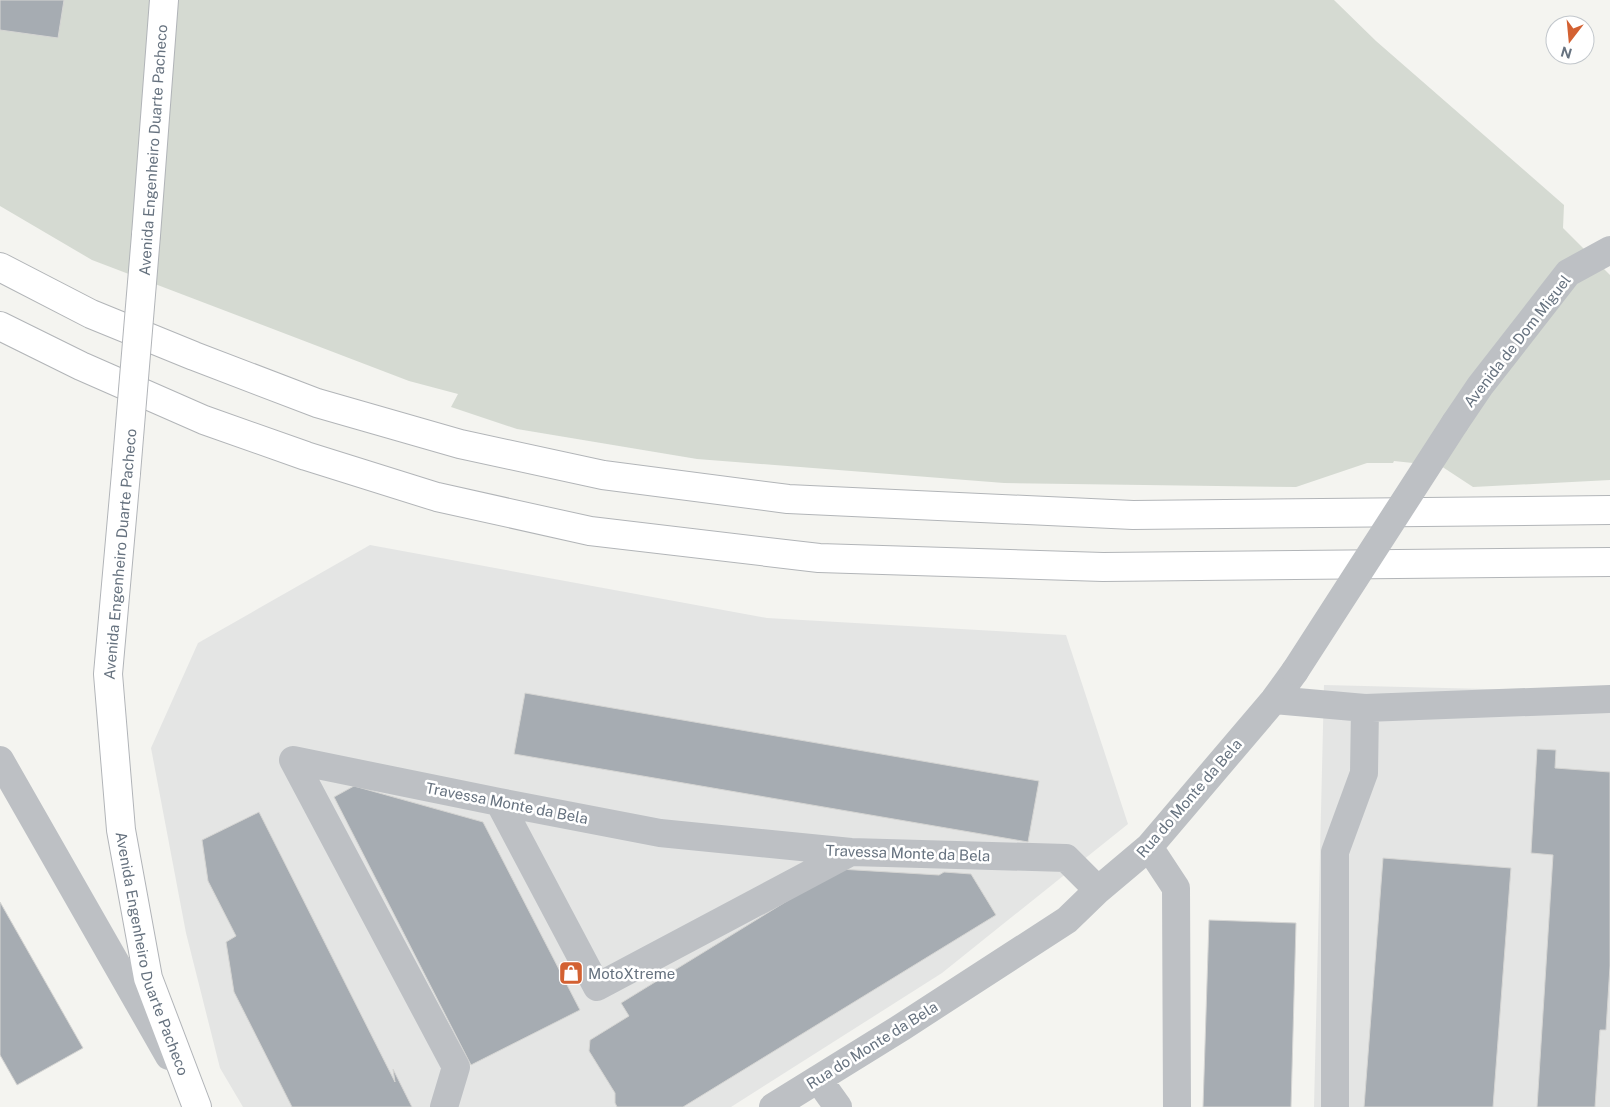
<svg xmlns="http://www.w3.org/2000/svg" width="1610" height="1107" viewBox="0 0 1610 1107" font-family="'Public Sans',sans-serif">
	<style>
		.built { fill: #e4e5e4 }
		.green { fill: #d5dad2 }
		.building { fill: #a6acb2; stroke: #d5d5d3 }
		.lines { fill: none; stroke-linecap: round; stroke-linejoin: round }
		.major-casing { stroke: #b1b4b8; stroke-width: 30 }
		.highway-casing { stroke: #b2b5b8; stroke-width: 30 }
		.minor { stroke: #bdc0c4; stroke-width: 28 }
		.major { stroke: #fff; stroke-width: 28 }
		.highway { stroke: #fff; stroke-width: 28 }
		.major-bridge-casing { stroke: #b1b4b8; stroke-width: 30; stroke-linecap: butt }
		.minor-bridge { stroke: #bdc0c4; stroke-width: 28 }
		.major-bridge { stroke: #fff; stroke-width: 28 }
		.labels { text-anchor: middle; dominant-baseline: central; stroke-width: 5; stroke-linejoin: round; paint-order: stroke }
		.street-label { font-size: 15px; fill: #66727f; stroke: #fff }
		.poi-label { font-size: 15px; fill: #66727f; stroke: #fff; text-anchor: start }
	</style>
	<rect width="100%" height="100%" fill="#f4f4f0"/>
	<path class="built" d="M370,545L767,618L1066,635L1128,824L942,973L731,1107H243L220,1068L186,933L151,748L198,643Z
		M1324,685L1610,692V1107H1314Z"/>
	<path class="green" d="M0,0H1334L1376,41L1564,205L1563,228L1610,275V480L1473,487L1441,466L1394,461L1393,463H1367L1296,487L1004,483L697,459L517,429L451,407L458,394L409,381L92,260L0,206Z"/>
	<path class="building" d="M0,0H64L58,38L0,30Z
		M525,693L1039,781L1028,842L514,754Z
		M1537,749L1556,750L1555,768L1610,772V966L1606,1030H1600L1595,1107H1537L1553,855L1531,853Z
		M354,786L483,822L580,1010L471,1065L334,797Z
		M259,812L395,1082L393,1069L412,1107H292L234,992L226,942L236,936L208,881L202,840Z
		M1383,858L1511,868L1493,1107H1364Z
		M839,869L939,875L944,872L971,874L996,915L683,1107H617L615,1103V1093L589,1051L590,1040L629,1016L621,1003Z
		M0,902L83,1048L17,1085L0,1055Z
		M1209,920L1296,923L1291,1107H1203Z"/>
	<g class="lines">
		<defs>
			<g id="major">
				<path d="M146,235L164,0"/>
				<path id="s1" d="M126,473L108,674L121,830L148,978L197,1107"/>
			</g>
			<path id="highway" d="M0,267L91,314L194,356L317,403L460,444L603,475L788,499L1133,515L1610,510
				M0,326L81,366L204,420L306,456L437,497L590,531L819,558L1103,567L1610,562"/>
		</defs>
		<use href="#major" class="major-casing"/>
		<use href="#highway" class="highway-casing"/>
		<path class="minor" d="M1455,423L1480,386L1568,273L1610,250
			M1274,700L1365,708L1610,699
			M0,760L169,1056
			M499,802L597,987L851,852
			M1149,847L1176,888L1177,1107
			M818,1079L838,1107
			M444,1107L456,1067L293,760L499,802L660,833L851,852L1066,858L1098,890
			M773,1107L902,1027L1067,920L1098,890L1149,847L1274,700L1295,671
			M1335,1107V852L1364,773L1365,708"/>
		<use href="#major" class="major"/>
		<use href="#highway" class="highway"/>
		<defs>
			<path id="major-bridge" d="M126,473L146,235"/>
		</defs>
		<use href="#major-bridge" class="major-bridge-casing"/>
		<path class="minor-bridge" d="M1295,671L1455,423"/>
		<use href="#major-bridge" class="major-bridge"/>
	</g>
	<defs>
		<symbol id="shop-square" viewBox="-11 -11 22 22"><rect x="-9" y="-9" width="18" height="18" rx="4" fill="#d36132" stroke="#fff"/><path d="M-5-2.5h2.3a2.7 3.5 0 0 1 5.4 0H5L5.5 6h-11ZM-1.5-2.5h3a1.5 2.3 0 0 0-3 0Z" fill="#fff"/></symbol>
	</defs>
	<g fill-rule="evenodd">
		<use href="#shop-square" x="557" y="959" width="28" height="28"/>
	</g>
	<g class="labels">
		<g class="street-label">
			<text transform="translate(153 150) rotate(-86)">Avenida Engenheiro Duarte Pacheco</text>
			<text transform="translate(1517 341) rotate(-52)">Avenida de Dom Miguel</text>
			<text transform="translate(120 554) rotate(-85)">Avenida Engenheiro Duarte Pacheco</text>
			<text transform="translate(1189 798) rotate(-49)">Rua do Monte da Bela</text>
			<text transform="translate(507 803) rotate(11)">Travessa Monte da Bela</text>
			<text transform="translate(908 853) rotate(2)">Travessa Monte da Bela</text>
			<text stroke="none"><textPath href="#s1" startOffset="486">Avenida Engenheiro Duarte Pacheco</textPath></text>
			<text transform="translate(872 1045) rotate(-32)">Rua do Monte da Bela</text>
		</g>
		<g class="poi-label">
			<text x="588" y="973">MotoXtreme</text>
		</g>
	</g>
	<g transform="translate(1570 40) rotate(196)"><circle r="24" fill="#ffffff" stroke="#c2c7cc"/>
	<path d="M0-4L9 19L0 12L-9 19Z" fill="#d36132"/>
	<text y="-8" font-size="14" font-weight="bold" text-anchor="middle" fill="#66727f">N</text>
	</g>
</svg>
